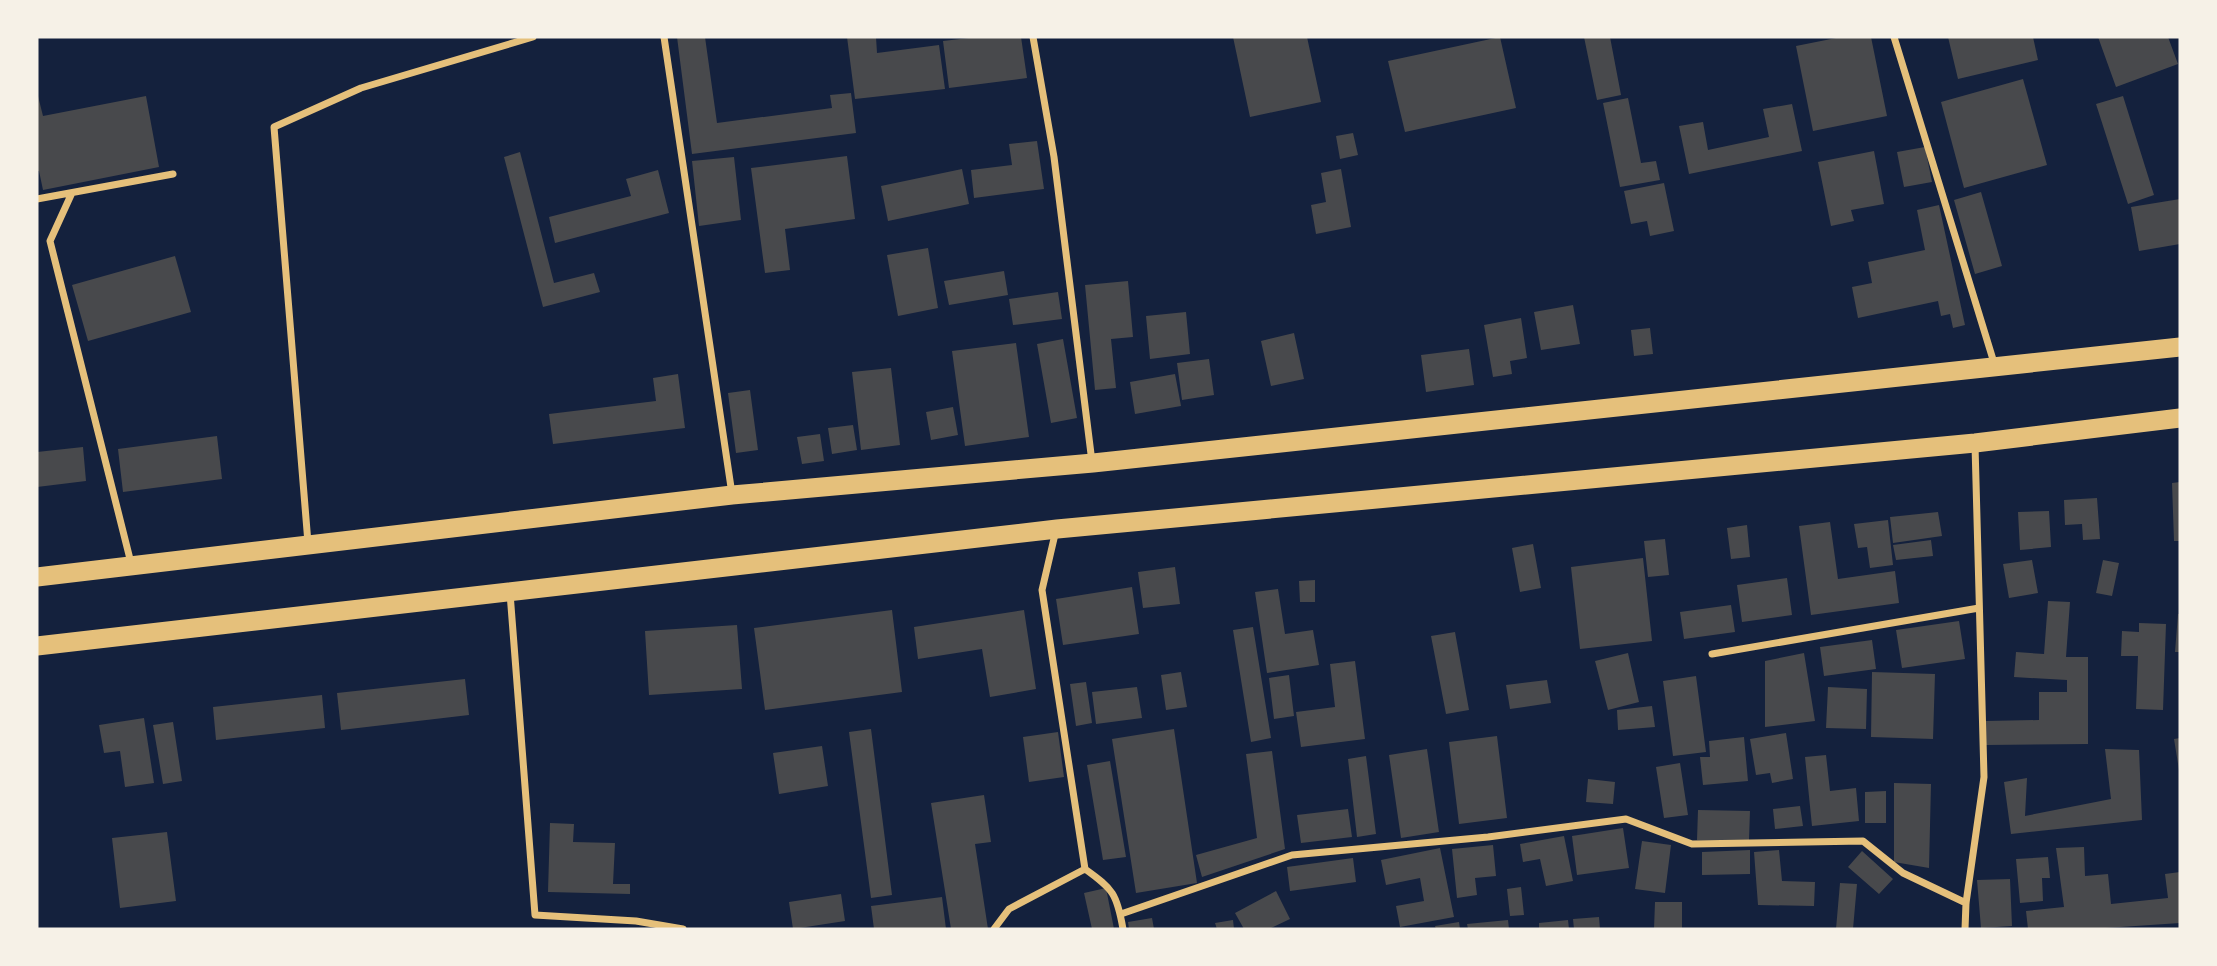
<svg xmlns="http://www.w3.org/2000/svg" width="2217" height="966" viewBox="0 0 2217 966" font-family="'Fira Sans Condensed',sans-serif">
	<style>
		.building { fill: #48494c }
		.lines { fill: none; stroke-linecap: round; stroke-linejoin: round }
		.minor { stroke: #e5c07b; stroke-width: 7 }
		.trunk { stroke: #e5c07b; stroke-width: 19 }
	</style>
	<rect width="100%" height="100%" fill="#14213d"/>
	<path class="building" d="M677,37H705L717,123L832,108L830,95L851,93L856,133L692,154Z
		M847,37H876L877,53L939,45L945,89L855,99Z
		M977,37H1021L1027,78L949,88L943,41Z
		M1233,37H1307L1321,102L1250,117Z
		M1500,37L1516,108L1405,132L1388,61Z
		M1584,37H1610L1621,95L1597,100Z
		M1841,37H1871L1887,116L1813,131L1796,46Z
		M1948,37H2033L2038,60L1958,79Z
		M2098,37H2168L2178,64L2116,87Z
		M2023,79L2047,165L1964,188L1941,102Z
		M37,92L43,116L146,96L159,167L43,190L39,171H37Z
		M2123,96L2154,195L2128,204L2096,104Z
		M1628,98L1641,163L1656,161L1660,180L1620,187L1603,103Z
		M1792,104L1802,151L1689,174L1679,126L1703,122L1708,150L1769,137L1763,109Z
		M1353,133L1358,155L1340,159L1336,136Z
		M1037,141L1044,189L974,198L971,170L1012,165L1009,144Z
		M1925,147L1932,182L1904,187L1897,152Z
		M1874,151L1884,204L1851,210L1854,221L1831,226L1818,162Z
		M520,152L554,283L594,273L600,292L543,307L504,157Z
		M847,156L855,219L785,229L790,270L765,273L751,168Z
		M734,157L741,220L699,226L692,161Z
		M962,169L969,204L888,221L881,186Z
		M1341,169L1351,227L1316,234L1311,205L1326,202L1321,173Z
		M658,170L669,213L555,243L549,217L631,196L626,179Z
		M1664,183L1674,231L1650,236L1647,221L1631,224L1624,191Z
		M1981,192L2002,266L1975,274L1954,200Z
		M2180,199V244L2139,251L2131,207Z
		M1939,205L1965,325L1953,328L1950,314L1941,316L1938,301L1858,318L1852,287L1872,283L1868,262L1925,250L1917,210Z
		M928,248L938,308L898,316L887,255Z
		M175,256L191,312L88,341L72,285Z
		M1004,271L1008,295L949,305L944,281Z
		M1128,281L1133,337L1111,339L1116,388L1095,390L1085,285Z
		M1058,292L1062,319L1013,325L1009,299Z
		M1573,305L1580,344L1541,350L1534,312Z
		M1186,312L1190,354L1150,359L1146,316Z
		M1521,318L1527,358L1510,361L1512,374L1493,377L1484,325Z
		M1650,328L1653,354L1634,356L1631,330Z
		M1294,333L1304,379L1271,386L1261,341Z
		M1063,339L1077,418L1051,423L1037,344Z
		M1016,343L1029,437L965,446L952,351Z
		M1469,349L1474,385L1426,392L1421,355Z
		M1209,359L1214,395L1182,400L1177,363Z
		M891,368L900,445L861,450L852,372Z
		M678,374L685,428L553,444L549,414L656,401L653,378Z
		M1175,374L1181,406L1135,414L1130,382Z
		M750,390L758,450L736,453L728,393Z
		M953,407L958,435L931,440L926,412Z
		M853,425L857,450L832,454L828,428Z
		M820,434L824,461L802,464L797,437Z
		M217,436L222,479L123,492L118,449Z
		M83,447L86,481L37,487V452Z
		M2180,482V541H2174L2172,483Z
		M2097,498L2100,539L2083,540L2082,524L2065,525L2064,500Z
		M2049,511L2051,547L2020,550L2018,512Z
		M1938,512L1942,536L1893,543L1890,517Z
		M1888,520L1893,565L1870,568L1867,547L1858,548L1854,524Z
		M1830,522L1838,579L1895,571L1899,603L1811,615L1799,526Z
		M1747,525L1750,557L1731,559L1727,528Z
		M1665,539L1669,575L1648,577L1644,541Z
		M1931,540L1933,556L1896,560L1893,545Z
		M1533,544L1541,588L1520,592L1512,548Z
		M1643,558L1652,641L1580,649L1571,567Z
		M2032,560L2038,593L2009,598L2003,564Z
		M2103,560L2119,563L2112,596L2096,593Z
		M1175,567L1180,604L1143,608L1138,572Z
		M1787,578L1792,615L1742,622L1737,585Z
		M1315,580V602H1300L1299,581Z
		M1132,587L1139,634L1063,645L1056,599Z
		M1278,589L1285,634L1313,630L1319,665L1267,673L1255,592Z
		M2048,601L2070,602L2066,657H2088V744L1986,745V721L2039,720V692H2067V680L2014,677L2016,652L2044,654Z
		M1731,605L1735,632L1684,639L1680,612Z
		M892,610L902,692L765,710L754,628Z
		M1024,610L1036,689L990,697L982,649L918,659L914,627Z
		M2178,614H2180V652H2175Z
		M1959,621L1965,659L1902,668L1896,630Z
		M2139,623L2166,624L2163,710L2136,709L2138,656H2121L2122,631L2139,632Z
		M737,625L742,689L649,695L645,631Z
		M1253,627L1271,738L1251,742L1233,630Z
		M1455,632L1469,710L1446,714L1431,636Z
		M1872,640L1876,669L1824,676L1820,647Z
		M1628,653L1639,702L1608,710L1595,661Z
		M1804,653L1815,721L1765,727V661Z
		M1355,661L1365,739L1301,747L1296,712L1335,707L1330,664Z
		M1181,672L1187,707L1166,710L1161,675Z
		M1872,672L1935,674L1933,739L1871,737Z
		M1289,675L1294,716L1274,719L1269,678Z
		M1696,676L1706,752L1673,756L1663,681Z
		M465,679L469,715L341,730L337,693Z
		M1547,680L1551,703L1510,709L1506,685Z
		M1086,682L1092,723L1076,726L1070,684Z
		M1137,687L1142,718L1096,724L1092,692Z
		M1828,687L1867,689L1866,729L1826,728Z
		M322,695L325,728L216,740L213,707Z
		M1652,706L1655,727L1618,730L1617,710Z
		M144,718L154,783L125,787L120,751L104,753L99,725Z
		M173,722L182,781L163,784L153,725Z
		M871,729L892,895L871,898L849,732Z
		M1174,729L1197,883L1136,893L1112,739Z
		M1058,732L1064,777L1029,782L1023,737Z
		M1786,733L1793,779L1772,783L1770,773L1756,775L1750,739Z
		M1497,736L1507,818L1459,824L1449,742Z
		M1744,737L1748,781L1703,785L1700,757H1710L1709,741Z
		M2180,738V770H2179L2174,739Z
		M822,746L828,786L779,794L773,753Z
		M1427,749L1439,832L1401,838L1389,755Z
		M2105,749L2139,750L2142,820L2011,834L2004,782L2027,778L2025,816L2111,799Z
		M1272,751L1285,849L1202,877L1196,855L1257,838L1246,754Z
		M1826,755L1830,791L1856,788L1859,821L1812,826L1805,757Z
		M1366,756L1376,834L1357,837L1348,759Z
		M1110,761L1126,857L1103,860L1087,765Z
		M1680,763L1688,815L1664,818L1656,767Z
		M1588,779L1615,782L1613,804L1586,802Z
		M1894,783L1931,784L1929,868L1894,862Z
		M1886,791V823H1865V792Z
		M984,795L991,842L975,844L988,929H951L931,803Z
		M1800,806L1803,826L1775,829L1773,809Z
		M1348,809L1352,837L1301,843L1297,815Z
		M1698,810L1750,811L1749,840H1697Z
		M550,823L574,824L573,842L615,843L613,884H630V894L548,892Z
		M1623,828L1629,868L1577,875L1572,836Z
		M167,832L176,901L120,908L112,838Z
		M1564,836L1573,881L1546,886L1540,859L1523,862L1520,844Z
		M1642,841L1671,845L1665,893L1635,889Z
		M1493,845L1496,876L1475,878L1477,895L1457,898L1452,849Z
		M2084,847L2085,876L2108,874L2111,904L2168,898L2165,874L2180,872V923L2091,929H2028L2026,911L2064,907L2056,848Z
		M1440,848L1454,917L1400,927L1396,906L1424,901L1420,878L1386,885L1381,860Z
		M1750,850V874L1702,875V852Z
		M1779,850L1782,881L1815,882L1814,906L1758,905L1754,852Z
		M1862,851L1893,879L1879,894L1848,867Z
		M2048,857L2050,878H2042L2043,901L2020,903L2016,859Z
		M1353,858L1356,882L1290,891L1287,867Z
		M2010,879L2012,926L1981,928L1977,880Z
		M1840,883L1857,884L1853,929H1836Z
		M1521,887L1524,915L1510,916L1507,889Z
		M1106,888L1114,929H1092L1084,893Z
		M1276,891L1290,919L1269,929H1244L1235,913Z
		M841,894L845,921L793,929L789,902Z
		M942,897L946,929H874L871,906Z
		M1655,902H1682V929H1654Z
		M1599,917L1600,929H1574L1573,919Z
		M1152,918L1154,929H1129L1128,922Z
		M1233,920L1234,929H1217L1215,923Z
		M1508,920L1509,929H1468L1467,924Z
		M1568,920L1569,929H1539V923Z
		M1459,922L1460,929H1436L1435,926Z"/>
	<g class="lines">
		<path class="minor" d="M664,37L732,494
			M1033,37L1054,157L1092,462
			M1894,37L1995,366
			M71,195L50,241L131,563
			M37,199L173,174
			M1056,530L1042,590L1085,869C1113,889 1117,894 1123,929
			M308,543L274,127L361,88L533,37
			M510,593L535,915L636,921L683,929
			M1712,654L1979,608
			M1121,914L1292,855L1488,837L1626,819L1692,844L1863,841L1903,873L1966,903
			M994,929L1009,909L1085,869
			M1965,929L1966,903L1984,777L1975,445"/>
		<path class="trunk" d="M37,577L732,495L1093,463L2180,347
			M37,646L1057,529L1975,443L2180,418"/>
	</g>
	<rect width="2217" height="966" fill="none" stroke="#f6f1e7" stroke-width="77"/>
</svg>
